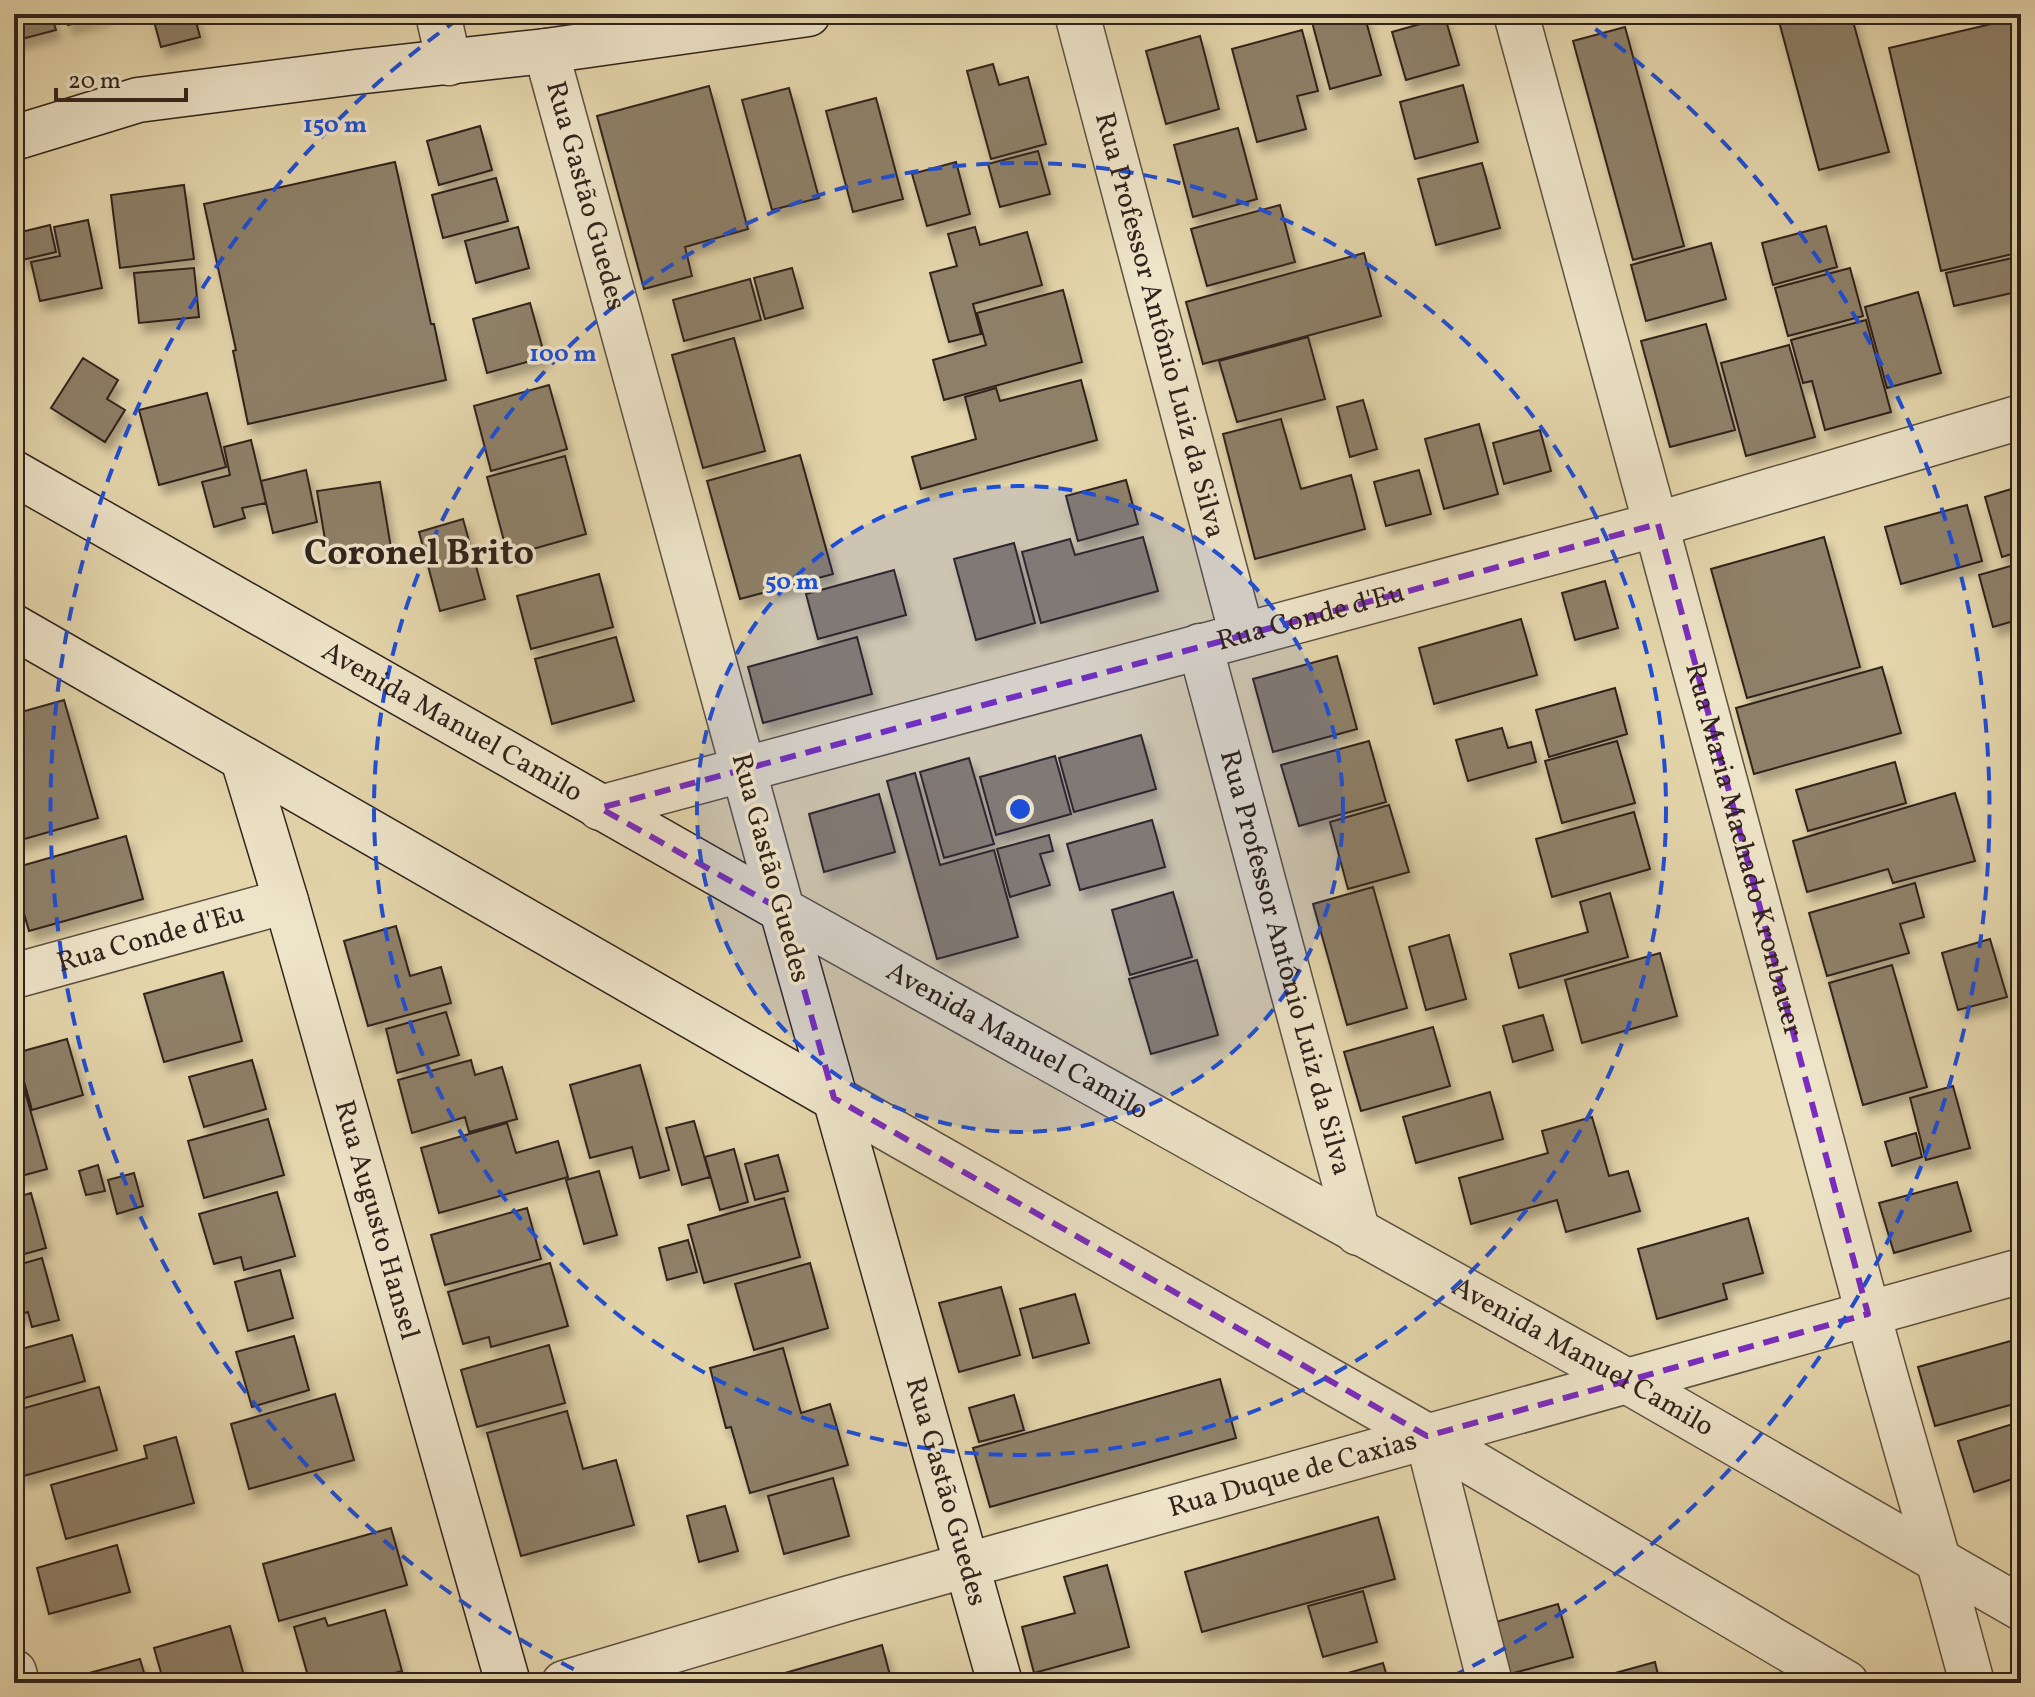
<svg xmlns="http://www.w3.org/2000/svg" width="2035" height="1697" viewBox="0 0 2035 1697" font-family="Vollkorn,serif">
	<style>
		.building { fill: #8e8067; stroke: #30231c; stroke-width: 2; filter: url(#shadow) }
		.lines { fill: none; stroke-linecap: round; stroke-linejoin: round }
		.street-casing { stroke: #5d5040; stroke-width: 47 }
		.secondary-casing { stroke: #30231c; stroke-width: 47 }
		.street { stroke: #eee4c9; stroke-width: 44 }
		.secondary { stroke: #eee4c9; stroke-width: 44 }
		.marked { fill: none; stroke: #7b2cbf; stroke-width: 6; stroke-dasharray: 16 10; stroke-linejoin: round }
		.ring { fill: none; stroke: #1d4ed8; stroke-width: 4; stroke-dasharray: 14 10 }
		.labels { text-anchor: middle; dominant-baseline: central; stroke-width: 7; stroke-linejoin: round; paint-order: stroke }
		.street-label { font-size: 28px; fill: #30231c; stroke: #eee4c9 }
		.district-label { font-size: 36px; font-weight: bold; fill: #30231c; stroke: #eee4c9 }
		.centre { fill: #1d4ed8; stroke: #eee4c9; stroke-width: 4 }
		.ring-label { font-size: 24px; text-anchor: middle; font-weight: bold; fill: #1d4ed8; stroke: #eee4c9; stroke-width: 7; stroke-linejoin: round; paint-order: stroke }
	</style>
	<defs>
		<filter id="shadow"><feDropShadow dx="5" dy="9" stdDeviation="4" flood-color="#0004"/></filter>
	</defs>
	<rect width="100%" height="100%" fill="#e5d6ac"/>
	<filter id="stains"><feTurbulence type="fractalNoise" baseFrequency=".0025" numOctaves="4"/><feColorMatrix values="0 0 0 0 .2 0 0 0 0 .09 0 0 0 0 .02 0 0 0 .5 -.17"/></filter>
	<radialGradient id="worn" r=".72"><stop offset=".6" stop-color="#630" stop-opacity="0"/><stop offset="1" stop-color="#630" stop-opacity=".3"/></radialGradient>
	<path class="building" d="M14,14H51L56,30L14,41Z
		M65,14H111L68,25Z
		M152,14H194L200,37L161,47Z
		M1340,14H1364L1381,75L1330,89L1312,22Z
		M1777,14H1851L1889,152L1819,170Z
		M1445,17L1459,65L1406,80L1392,32Z
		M2021,17V252L1941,271L1889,48Z
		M1625,27L1684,246L1633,260L1573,41Z
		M1302,30L1318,91L1297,96L1306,129L1257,142L1232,49Z
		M1200,36L1219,109L1166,124L1146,51Z
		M993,64L999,85L1028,77L1046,144L991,159L967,71Z
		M1463,85L1478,142L1415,159L1400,102Z
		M709,86L748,229L685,247L692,276L644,289L597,116Z
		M789,88L819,198L772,210L742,100Z
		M876,98L903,199L853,212L826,111Z
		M480,126L492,170L439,185L427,141Z
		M1238,128L1257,199L1193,217L1174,145Z
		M1038,151L1050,194L1000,207L988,164Z
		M395,162L431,324H434L446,380L248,424L233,351L236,350L204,204Z
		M956,162L970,214L927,226L912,174Z
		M1482,163L1500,228L1436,245L1418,179Z
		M496,178L508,221L443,238L432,195Z
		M184,185L194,259L120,268L111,195Z
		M1280,205L1295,262L1207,286L1191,229Z
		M88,220L102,288L40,301L31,262L60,256L54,227Z
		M50,225L56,252L22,260L17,233Z
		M1826,226L1837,267L1773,285L1762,243Z
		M518,227L529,268L476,283L465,241Z
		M975,227L980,245L1027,232L1042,285L973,304L981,334L949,342L930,273L957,266L948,234Z
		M1711,243L1726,299L1646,321L1631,265Z
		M1364,253L1381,316L1203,364L1186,302Z
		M2021,256V291L1954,306L1946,273Z
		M194,268L199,317L139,323L134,273Z
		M792,268L803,308L765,319L754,278Z
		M1850,268L1863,316L1788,336L1775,288Z
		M750,279L761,320L684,341L673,300Z
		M1063,290L1082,362L944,400L933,360L986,345L977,313Z
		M1918,292L1941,373L1887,388L1865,307Z
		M530,303L545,357L487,373L473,319Z
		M1866,320L1891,412L1825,430L1812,381L1803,383L1791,340Z
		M1706,324L1735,430L1670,447L1641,341Z
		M1308,337L1325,399L1237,422L1219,361Z
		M734,338L765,451L703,468L672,355Z
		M1789,345L1815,437L1746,456L1721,363Z
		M83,358L118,380L107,399L125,410L105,442L51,408Z
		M1081,380L1097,440L921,489L912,457L976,439L965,397L996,388L1000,401Z
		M549,385L567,449L491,471L474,406Z
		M207,393L226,467L159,485L139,410Z
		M1363,400L1377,449L1350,457L1337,407Z
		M1281,419L1301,489L1351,475L1365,529L1255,559L1223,434Z
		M1479,424L1498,494L1444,509L1425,439Z
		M1540,430L1551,471L1504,484L1493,443Z
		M251,440L266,503L242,508L245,518L214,527L202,482L230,475L224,447Z
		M800,455L833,574L740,599L707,481Z
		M565,456L586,534L508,556L487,477Z
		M306,470L317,522L273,533L261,481Z
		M1419,470L1431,514L1386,526L1374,482Z
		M1126,480L1138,524L1078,541L1066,496Z
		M380,482L391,548L328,558L317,491Z
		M2021,486V551L2002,557L1985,497Z
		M1967,505L1982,561L1901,584L1885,527Z
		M463,519L485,599L440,611L419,532Z
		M1143,537L1158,591L1041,623L1022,552L1070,539L1075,555Z
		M1824,537L1860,667L1747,698L1711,569Z
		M1014,543L1035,623L976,640L954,559Z
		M2021,563V619L1993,627L1979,575Z
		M894,570L906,615L818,639L806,594Z
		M599,574L613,627L531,649L517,596Z
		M1605,581L1618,628L1575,640L1562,593Z
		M1521,619L1537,675L1434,704L1419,648Z
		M616,637L634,701L552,724L535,659Z
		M857,637L872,694L763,723L748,667Z
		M1337,656L1357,729L1273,752L1253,679Z
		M1882,667L1901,733L1754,774L1736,708Z
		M1615,688L1627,734L1549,757L1536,710Z
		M64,700L98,818L14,842V714Z
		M1502,728L1508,748L1531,742L1536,762L1468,781L1456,740Z
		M1141,735L1156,789L1074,812L1059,758Z
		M1369,741L1386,802L1299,826L1281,765Z
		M1617,741L1635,803L1562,823L1545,761Z
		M1055,756L1071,814L996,835L980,777Z
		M969,758L994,844L944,858L920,772Z
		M1895,762L1906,803L1808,831L1796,790Z
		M915,773L940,865L994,850L1018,937L937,959L887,781Z
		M1955,793L1975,861L1893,883L1888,869L1807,892L1793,841Z
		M879,794L895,852L824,872L809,814Z
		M1389,805L1409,872L1348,889L1330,822Z
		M1634,812L1650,869L1552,897L1536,839Z
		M1152,820L1165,867L1080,890L1067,844Z
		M1049,835L1053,851L1040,854L1050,885L1010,897L997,849Z
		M126,836L143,899L29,931L14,879V868Z
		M1915,883L1924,917L1900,924L1909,953L1827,976L1809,913Z
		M1373,887L1407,1008L1347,1025L1313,904Z
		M1173,892L1192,957L1130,975L1112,910Z
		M1610,893L1628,957L1519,988L1510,954L1588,932L1580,902Z
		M396,926L410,976L441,967L451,1003L368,1026L344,941Z
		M1449,935L1466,999L1426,1010L1409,947Z
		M1990,939L2007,997L1958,1010L1942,953Z
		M1660,953L1677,1016L1582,1043L1565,980Z
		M1197,960L1218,1035L1151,1054L1129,979Z
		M1892,965L1927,1087L1863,1105L1829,983Z
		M223,972L242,1041L164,1062L144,994Z
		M2021,1006V1042L2012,1009Z
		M446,1012L459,1055L397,1073L386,1029Z
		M1543,1015L1553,1050L1513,1062L1503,1026Z
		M1433,1027L1450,1086L1361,1111L1344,1052Z
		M67,1039L83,1095L32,1110L16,1053Z
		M16,1060L47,1169L14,1178V1061Z
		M252,1060L266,1109L204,1127L189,1077Z
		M471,1060L475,1075L502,1067L517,1119L469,1132L465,1117L412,1133L398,1080Z
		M640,1065L669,1170L640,1178L632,1147L590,1158L570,1085Z
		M1953,1086L1970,1148L1926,1160L1910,1098Z
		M1490,1092L1503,1139L1416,1163L1403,1117Z
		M1592,1117L1609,1176L1628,1171L1640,1211L1566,1232L1557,1200L1471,1224L1459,1178L1548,1153L1542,1131Z
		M268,1119L284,1175L204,1198L188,1141Z
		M694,1121L710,1177L682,1185L666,1128Z
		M507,1123L516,1153L558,1141L568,1177L439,1213L421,1148Z
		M1916,1133L1922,1157L1892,1166L1885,1142Z
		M734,1149L748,1202L720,1210L705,1157Z
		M778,1155L788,1191L755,1200L745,1164Z
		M98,1165L105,1191L86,1195L79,1171Z
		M599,1171L617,1235L584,1244L566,1180Z
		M134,1173L143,1206L117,1214L108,1180Z
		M1957,1182L1971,1231L1894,1253L1879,1203Z
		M277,1192L295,1256L244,1270L241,1257L214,1264L199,1214Z
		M31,1193L46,1248L14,1257V1198Z
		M784,1198L800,1257L704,1283L688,1225Z
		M527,1208L541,1259L445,1285L431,1235Z
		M1748,1218L1763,1273L1723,1284L1727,1299L1657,1319L1638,1249Z
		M688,1240L697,1272L667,1280L659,1248Z
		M42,1258L59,1320L32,1327L28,1312L14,1316V1266Z
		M550,1263L568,1326L491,1347L489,1337L463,1344L448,1292Z
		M810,1263L828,1328L754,1350L735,1284Z
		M280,1270L293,1318L248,1331L235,1282Z
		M1001,1287L1020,1355L959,1372L939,1303Z
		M1075,1294L1089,1343L1033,1358L1020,1309Z
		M72,1335L85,1381L14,1401V1351Z
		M294,1336L309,1390L252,1407L236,1352Z
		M2021,1338V1402L1935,1426L1918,1367Z
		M549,1345L565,1403L477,1427L461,1370Z
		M783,1348L801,1413L830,1404L848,1465L750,1493L731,1427L726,1428L710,1368Z
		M1220,1379L1236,1438L990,1507L973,1448Z
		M99,1387L117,1450L20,1477L14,1455V1411Z
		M335,1394L354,1460L249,1489L231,1424Z
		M1014,1395L1024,1430L979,1442L969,1408Z
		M567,1411L583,1469L616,1460L634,1525L521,1556L487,1433Z
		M2019,1422L2021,1476L1974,1492L1958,1441Z
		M176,1437L194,1503L66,1539L51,1485L147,1458L144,1446Z
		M833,1478L849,1536L784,1554L768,1496Z
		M725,1506L738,1551L699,1562L687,1516Z
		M1378,1517L1395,1579L1202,1632L1185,1572Z
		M391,1528L407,1585L279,1621L263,1564Z
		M117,1545L130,1592L49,1614L37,1568Z
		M1107,1565L1129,1647L1034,1673L1022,1627L1075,1613L1064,1577Z
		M1363,1591L1377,1642L1323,1657L1308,1606Z
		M1558,1604L1573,1657L1510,1674L1496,1622Z
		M385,1610L402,1671L357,1683H351L348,1673L310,1683L294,1627L325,1618L328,1626Z
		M230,1626L246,1683H164L154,1648Z
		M882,1645L892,1683H787L785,1673Z
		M140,1659L147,1683H53Z
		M1655,1662L1660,1683H1579Z
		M1383,1663L1389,1683H1313Z"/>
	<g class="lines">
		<defs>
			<g id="street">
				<path d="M438,14L449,63"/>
				<path id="s1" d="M1077,14L1242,635"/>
				<path id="s2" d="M1516,14C1635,444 1751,875 1866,1306C1900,1432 1939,1557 1972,1683"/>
				<path id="s3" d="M546,51L782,910L1625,1380L2021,1608"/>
				<path id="s4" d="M1200,646L1358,1233"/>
				<path id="s5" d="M600,808L1658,524L2021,417"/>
				<path id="s6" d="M14,976L286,901"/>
				<path d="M834,1098L1427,1436L1846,1683"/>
				<path d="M1427,1436L1490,1683"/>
				<path d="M14,1672L17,1683"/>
				<path id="s7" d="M564,1683L846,1599L2021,1271"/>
			</g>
			<g id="secondary">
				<path d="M14,138L138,100L356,72L546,51L808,14"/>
				<path id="s8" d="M14,473L782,910L1000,1683"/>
				<path d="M14,627L834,1098"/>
				<path id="s9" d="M243,759L286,901L508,1683"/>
			</g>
		</defs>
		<use href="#street" class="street-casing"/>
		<use href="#secondary" class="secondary-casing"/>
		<use href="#street" class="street"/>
		<use href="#secondary" class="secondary"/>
	</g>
	<path class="marked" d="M1658,524L1868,1314L1427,1436L834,1098L782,910L600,808Z"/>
	<circle cx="1020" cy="809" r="323" fill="#1d4ed8" fill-opacity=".12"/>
	<g class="ring">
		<circle cx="1020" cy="809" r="323"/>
		<circle cx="1020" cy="809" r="646"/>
		<path d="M595 1680A969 969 0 0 1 464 15M1576 15A969 969 0 0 1 1445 1680"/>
	</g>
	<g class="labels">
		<g class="street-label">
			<text stroke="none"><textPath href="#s3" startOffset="150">Rua Gastão Guedes</textPath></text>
			<text stroke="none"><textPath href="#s1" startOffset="322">Rua Professor Antônio Luiz da Silva</textPath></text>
			<text stroke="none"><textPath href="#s5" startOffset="736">Rua Conde d'Eu</textPath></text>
			<text stroke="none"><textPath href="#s8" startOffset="504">Avenida Manuel Camilo</textPath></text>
			<text stroke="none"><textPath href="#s2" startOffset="866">Rua Maria Machado Kronbauer</textPath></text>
			<text transform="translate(770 868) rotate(75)">Rua Gastão Guedes</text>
			<text stroke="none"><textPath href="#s6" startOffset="142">Rua Conde d'Eu</textPath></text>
			<text stroke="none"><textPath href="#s4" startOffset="328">Rua Professor Antônio Luiz da Silva</textPath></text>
			<text stroke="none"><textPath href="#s3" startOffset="1160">Avenida Manuel Camilo</textPath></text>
			<text stroke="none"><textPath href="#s9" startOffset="480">Rua Augusto Hansel</textPath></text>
			<text stroke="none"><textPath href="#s3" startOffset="1808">Avenida Manuel Camilo</textPath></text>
			<text stroke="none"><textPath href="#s7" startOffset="758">Rua Duque de Caxias</textPath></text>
			<text stroke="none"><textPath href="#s8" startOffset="1488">Rua Gastão Guedes</textPath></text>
		</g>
		<g class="district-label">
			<text x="419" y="555">Coronel Brito</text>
		</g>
	</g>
	<circle cx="1020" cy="809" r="12" class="centre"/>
	<g class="ring-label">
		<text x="335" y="132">150 m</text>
		<text x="563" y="361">100 m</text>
		<text x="792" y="589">50 m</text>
	</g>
	<rect width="2035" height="1697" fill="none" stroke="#e5d6ac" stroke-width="48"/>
	<rect x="16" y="16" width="2003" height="1665" fill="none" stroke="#30231c" stroke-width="4"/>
	<rect x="24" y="24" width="1987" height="1649" fill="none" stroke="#30231c" stroke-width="2"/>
	<path d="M56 88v12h130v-12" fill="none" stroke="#30231c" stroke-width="4"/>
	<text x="68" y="88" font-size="24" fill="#30231c" stroke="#eee4c9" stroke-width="6" paint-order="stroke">20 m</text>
	<rect width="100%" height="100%" filter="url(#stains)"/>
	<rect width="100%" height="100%" fill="url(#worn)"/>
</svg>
